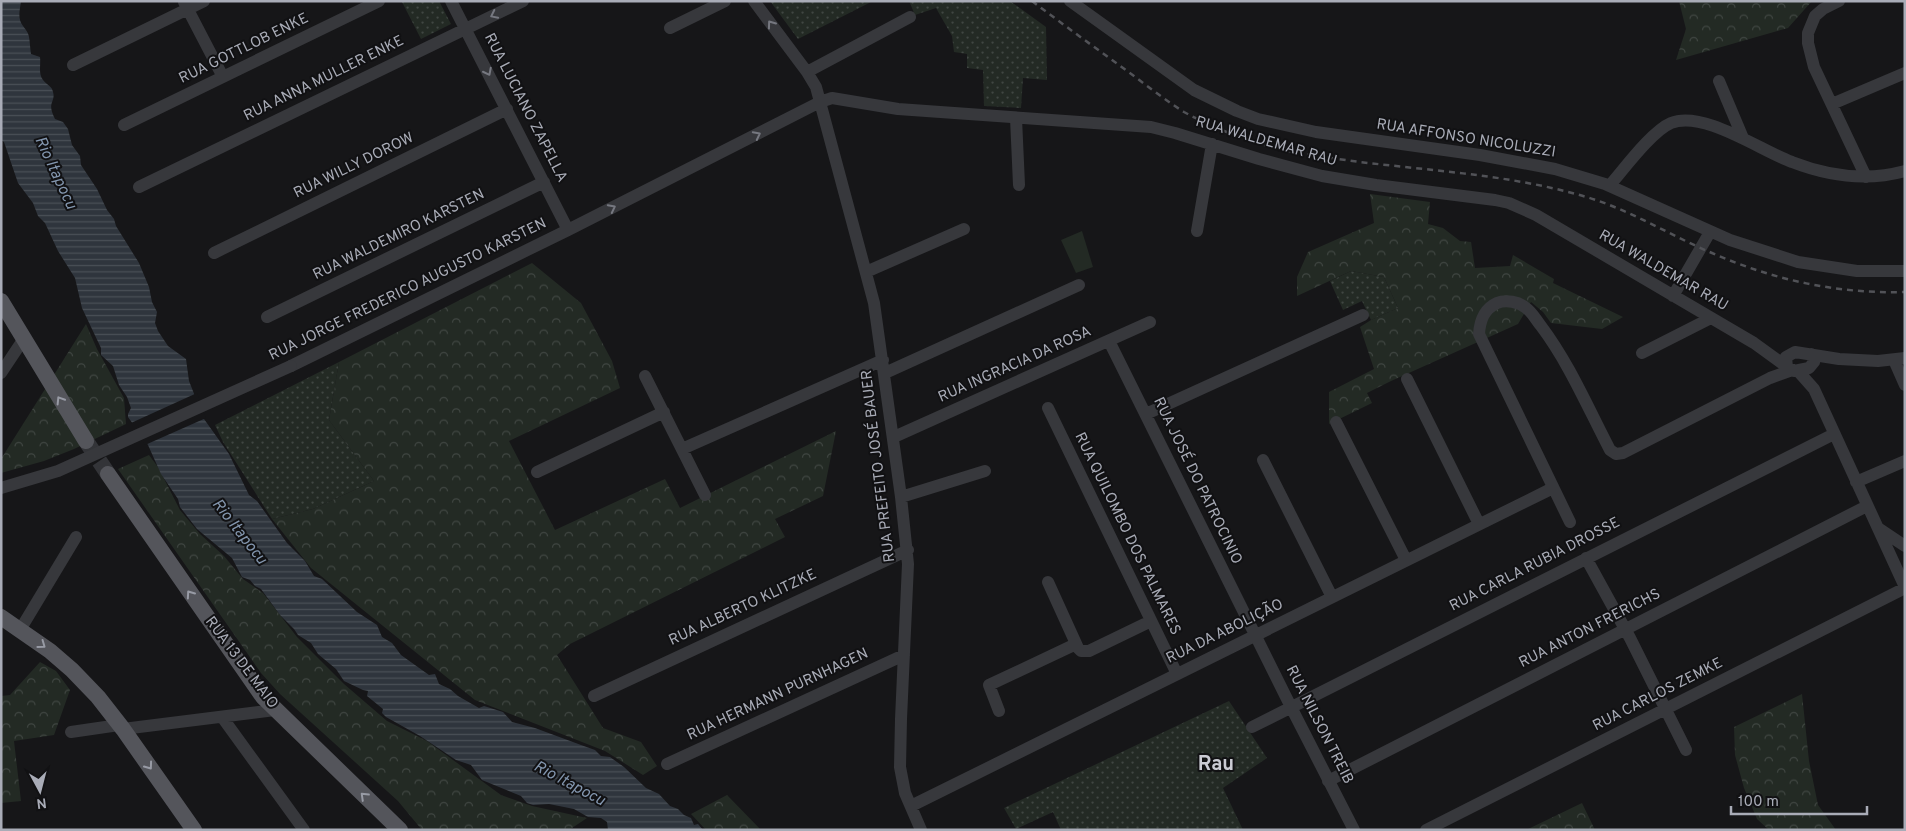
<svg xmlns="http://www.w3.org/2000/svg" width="1906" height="831" viewBox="0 0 1906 831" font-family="Overpass,sans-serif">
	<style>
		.grass { fill: url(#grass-dots) }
		.forest { fill: url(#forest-crowns) }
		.park { fill: #232a24 }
		.water { fill: url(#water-rules) }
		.pier { fill: #161618 }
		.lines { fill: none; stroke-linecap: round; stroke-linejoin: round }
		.major-tunnel { stroke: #333438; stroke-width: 16; stroke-dasharray: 16 8; stroke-linecap: butt }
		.minor { stroke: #37383c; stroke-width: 12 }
		.major { stroke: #54555b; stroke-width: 16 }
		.rail { stroke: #515257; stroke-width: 2.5; stroke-dasharray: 6 5; stroke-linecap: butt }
		.minor-bridge { stroke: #37383c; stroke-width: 12 }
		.oneway { stroke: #767880 }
		.oneway2 { stroke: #989ba5 }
		.labels { text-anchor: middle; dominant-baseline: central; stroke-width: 4; stroke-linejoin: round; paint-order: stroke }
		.street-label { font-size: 15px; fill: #a9acb7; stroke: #111113 }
		.water-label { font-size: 16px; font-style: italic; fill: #8396ae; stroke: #111113 }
		.district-label { font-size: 20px; font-weight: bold; fill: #cacbd3; stroke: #111113 }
	</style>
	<defs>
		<pattern id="grass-dots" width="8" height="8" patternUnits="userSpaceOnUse" patternTransform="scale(1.25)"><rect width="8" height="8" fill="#232a24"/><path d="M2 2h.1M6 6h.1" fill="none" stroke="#404642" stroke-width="1.8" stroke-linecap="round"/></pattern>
		<pattern id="forest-crowns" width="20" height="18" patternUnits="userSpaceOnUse" patternTransform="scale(1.25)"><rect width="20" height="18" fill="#232a24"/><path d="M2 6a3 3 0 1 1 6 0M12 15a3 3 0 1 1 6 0" fill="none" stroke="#404642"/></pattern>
		<pattern id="water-rules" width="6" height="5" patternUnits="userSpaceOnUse" patternTransform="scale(1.25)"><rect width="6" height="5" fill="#2f353d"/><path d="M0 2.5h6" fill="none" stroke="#4a5057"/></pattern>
	</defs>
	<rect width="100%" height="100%" fill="#161618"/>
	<path class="grass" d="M404,1H439L451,24L421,39L402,2Z
		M770,1H873L798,39Z
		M909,1H1010L1046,27L1047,80L1023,78L1021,108L984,106L983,70L967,68V54L954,52L952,36L936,8L915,15Z
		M1351,271L1384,277L1398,308L1371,320L1362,301L1343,310L1330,281Z
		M339,362L329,420L374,481L313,509L272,519L223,442L215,425Z
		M1229,701L1267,758L1223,788L1243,830H1061L1053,812L1016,829L1004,808Z"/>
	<path class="forest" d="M1679,1H1812L1788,28L1676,60L1686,29Z
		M1370,194L1430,202L1428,224L1443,228L1460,241L1471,242L1475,268L1510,266L1513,255L1554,279L1553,283L1623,317L1602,329L1551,323L1543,312L1531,302L1518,324L1391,381L1367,393L1372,403L1329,424V392L1374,369L1360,327L1371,320L1398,308L1384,277L1351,271L1297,296V277L1308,252L1374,223Z
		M532,263L581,303L612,361L620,388L509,441L555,530L665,479L680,508L836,431L823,496L775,519L785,537L570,644L557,655L603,728L641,742L657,766L643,775L605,751L475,700L311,568L272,519L313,509L374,481L329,420L339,362Z
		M86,324L97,349L124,398L126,424L74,449L44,461L1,473V459Z
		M149,455L158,467L180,510L200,534L224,556L243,579L263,593L297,637L344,684L387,721L427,741L501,795L532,806L587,818L569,830H422L398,801L280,694L261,673L118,469Z
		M40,662L56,671L70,690L54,735L14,741L21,801L1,803V696L10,695Z
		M1802,694L1809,761L1818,805L1836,830H1769L1757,819L1744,788L1735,755L1734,727Z
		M727,795L761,830H706L691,814Z
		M1582,803L1595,830H1526Z"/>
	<path class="park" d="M1082,231L1093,267L1076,273L1061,240Z"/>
	<path class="water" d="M1,1H21C20,10 17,18 23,26C26,30 28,32 29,37C30,42 30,48 31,54L40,57C41,65 38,73 43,80C47,85 52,86 53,92C56,102 46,102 55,119L63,122L68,129L72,145L80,156L81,165L97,189L107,210L114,219L116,226L139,263L149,287L152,302L157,312L155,323L158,331L168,346L186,359L189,381L204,419L229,454L249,495L257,501L287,543L305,561L314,576L322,579L357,612L377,625L382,637L392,643L401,655L429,675L435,674L439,684L450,689L458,696L479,708L484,706L503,712L512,722L535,728L581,745L595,750L601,756L610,757L624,767L646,788L659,794L670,806L678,809L684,815L691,818L694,825L698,824L703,830H608L607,822L601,818L588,817L574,809L549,804L533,805L527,803L521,796L482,780L471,765L456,760L420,736L386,717L382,713L383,709L367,696L368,691L363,690L344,681L336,669L318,654L311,643L298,635L294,629L280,615L261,589L255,586L250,580L242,577L232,558L197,529L180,507L178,499L161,474L148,445L128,417V414L131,408L127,397L119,385L113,366L101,355V348L82,308L75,278L58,251L45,223L38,216L33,203L18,183L4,142L1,140Z"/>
	<path class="pier" d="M197,393L206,418L145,445L131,423Z"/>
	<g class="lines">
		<path class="major-tunnel" d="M86,441L108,474"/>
		<path class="minor" d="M451,1L568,230
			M754,1L807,72L816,87L874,303L901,497L908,564L901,719L900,767L905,793L921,830
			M1070,1L1194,90L1237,111L1258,119L1316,132L1480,155L1555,169L1605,184L1730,240L1798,262L1857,271H1905
			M1839,1L1823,9L1815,16L1808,33V43L1814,67L1866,177
			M184,2L223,77
			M670,28L725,1
			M73,65L204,1
			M807,72L910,17
			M1719,81L1743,138
			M1832,104L1905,73
			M1016,118L1019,185
			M124,125L379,1
			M1610,185C1624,169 1652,131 1671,123C1704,110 1761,151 1792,162C1828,176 1868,181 1905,171
			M139,187L523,1
			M1197,231L1212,144
			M214,253L507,109
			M866,272L964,229
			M1673,296L1710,232
			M267,317L544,182
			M1109,341L1291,707L1354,830
			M1642,353L1711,318
			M1811,354L1814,362L1809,368L1794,371L1787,367L1786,357L1795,352L1839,359L1878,361L1905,358
			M1894,360L1905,385
			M291,366L568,230L820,102L832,98L898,109L1151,127L1175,133L1259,159L1322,176L1376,185L1495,200L1509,203L1536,215L1754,343L1787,367
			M1798,371L1814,389L1905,587
			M1,373L23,340
			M885,373L1079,285
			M645,376L705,495
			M1407,379L1479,524
			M1048,408L1177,674
			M1146,414L1363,315
			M1336,422L1406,560
			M894,437L1150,322
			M682,449L883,360
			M1263,460L1332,597
			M537,472L664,412
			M1856,482L1905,461
			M901,497L985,471
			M1570,522L1479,334C1480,320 1484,309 1497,303C1506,299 1519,302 1526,308C1532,312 1536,320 1541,326C1569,363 1588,408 1610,450L1616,454L1623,453L1770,378L1792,370
			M1878,528L1905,546
			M1586,558L1630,638L1686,750
			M1048,582L1078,648L1081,651H1089L1151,621
			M20,630L76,537
			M594,696L908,550
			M999,711L989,685L1076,644
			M222,717L304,830
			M1252,727L1834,434
			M123,729L275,710
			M71,732L119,725
			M667,764L904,655
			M1328,781L1867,506
			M911,806L1553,488
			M1426,830L1905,588"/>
		<path class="major" d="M1,301L86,441
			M108,474L263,697L400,830
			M1,617L50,651L72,670L98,697L123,729L194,830"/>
		<path class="rail" d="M1032,1C1061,23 1090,44 1119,65C1141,81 1162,98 1184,112C1206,124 1230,134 1254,142C1288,153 1324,157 1360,162C1434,171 1511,175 1583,196C1629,209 1669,235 1712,253C1774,280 1837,294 1905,292"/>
		<path class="minor-bridge" d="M1,488L58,471L291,366"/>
	</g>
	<defs><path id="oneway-chevron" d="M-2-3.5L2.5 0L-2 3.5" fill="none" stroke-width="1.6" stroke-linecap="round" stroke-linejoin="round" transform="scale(1.25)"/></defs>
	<g class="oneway">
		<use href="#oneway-chevron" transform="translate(494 15) rotate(154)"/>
		<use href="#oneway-chevron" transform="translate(771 24) rotate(-126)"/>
		<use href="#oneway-chevron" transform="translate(488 72) rotate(63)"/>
		<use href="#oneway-chevron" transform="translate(757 135) rotate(-27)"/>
		<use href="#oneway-chevron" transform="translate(612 208) rotate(-27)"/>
	</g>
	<g class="oneway2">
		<use href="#oneway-chevron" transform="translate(60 400) rotate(-122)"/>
		<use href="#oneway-chevron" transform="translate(190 594) rotate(-125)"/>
		<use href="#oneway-chevron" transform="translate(42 645) rotate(36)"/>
		<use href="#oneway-chevron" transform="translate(149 766) rotate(54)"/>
		<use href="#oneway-chevron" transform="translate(364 796) rotate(-136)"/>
	</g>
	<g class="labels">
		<g class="street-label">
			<text transform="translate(244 49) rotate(-26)">RUA GOTTLOB ENKE</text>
			<text transform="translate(324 79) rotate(-26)">RUA ANNA MULLER ENKE</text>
			<text transform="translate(525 108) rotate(63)">RUA LUCIANO ZAPELLA</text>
			<text transform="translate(1466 139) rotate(9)">RUA AFFONSO NICOLUZZI</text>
			<text transform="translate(1266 142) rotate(16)">RUA WALDEMAR RAU</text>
			<text transform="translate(354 166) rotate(-26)">RUA WILLY DOROW</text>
			<text transform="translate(399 235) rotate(-26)">RUA WALDEMIRO KARSTEN</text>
			<text transform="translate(1663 271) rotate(30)">RUA WALDEMAR RAU</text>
			<text transform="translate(408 290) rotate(-26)">RUA JORGE FREDERICO AUGUSTO KARSTEN</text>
			<text transform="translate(1015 365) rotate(-24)">RUA INGRACIA DA ROSA</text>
			<text transform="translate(879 466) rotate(-97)">RUA PREFEITO JOSÉ BAUER</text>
			<text transform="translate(1197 481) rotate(64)">RUA JOSÉ DO PATROCINIO</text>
			<text transform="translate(1127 534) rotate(64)">RUA QUILOMBO DOS PALMARES</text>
			<text transform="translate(1535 565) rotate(-27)">RUA CARLA RUBIA DROSSE</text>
			<text transform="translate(743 608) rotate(-25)">RUA ALBERTO KLITZKE</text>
			<text transform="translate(1590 629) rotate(-27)">RUA ANTON FRERICHS</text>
			<text transform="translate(1225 632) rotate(-26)">RUA DA ABOLIÇÃO</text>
			<text transform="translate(241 663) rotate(53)">RUA 13 DE MAIO</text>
			<text transform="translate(778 695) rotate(-25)">RUA HERMANN PURNHAGEN</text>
			<text transform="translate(1658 695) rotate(-27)">RUA CARLOS ZEMKE</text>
			<text transform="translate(1319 725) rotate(63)">RUA NILSON TREIB</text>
		</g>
		<g class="water-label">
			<text transform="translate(55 173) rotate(65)">Rio Itapocu</text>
			<text transform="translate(239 532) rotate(52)">Rio Itapocu</text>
			<text transform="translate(569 784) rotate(28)">Rio Itapocu</text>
		</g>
		<g class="district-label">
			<text x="1216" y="765">Rau</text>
		</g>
	</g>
	<rect width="1906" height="831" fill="none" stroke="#a9acb7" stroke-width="5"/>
	<g transform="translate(40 791) rotate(173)" stroke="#111113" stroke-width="4" paint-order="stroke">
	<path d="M0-4L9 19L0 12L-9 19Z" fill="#a9acb7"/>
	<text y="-8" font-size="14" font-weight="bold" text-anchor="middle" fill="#a9acb7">N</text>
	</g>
	<path d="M1731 806v8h136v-8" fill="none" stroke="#a9acb7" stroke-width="2.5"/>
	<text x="1738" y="806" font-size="15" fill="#a9acb7" stroke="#111113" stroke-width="4" paint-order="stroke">100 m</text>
</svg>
